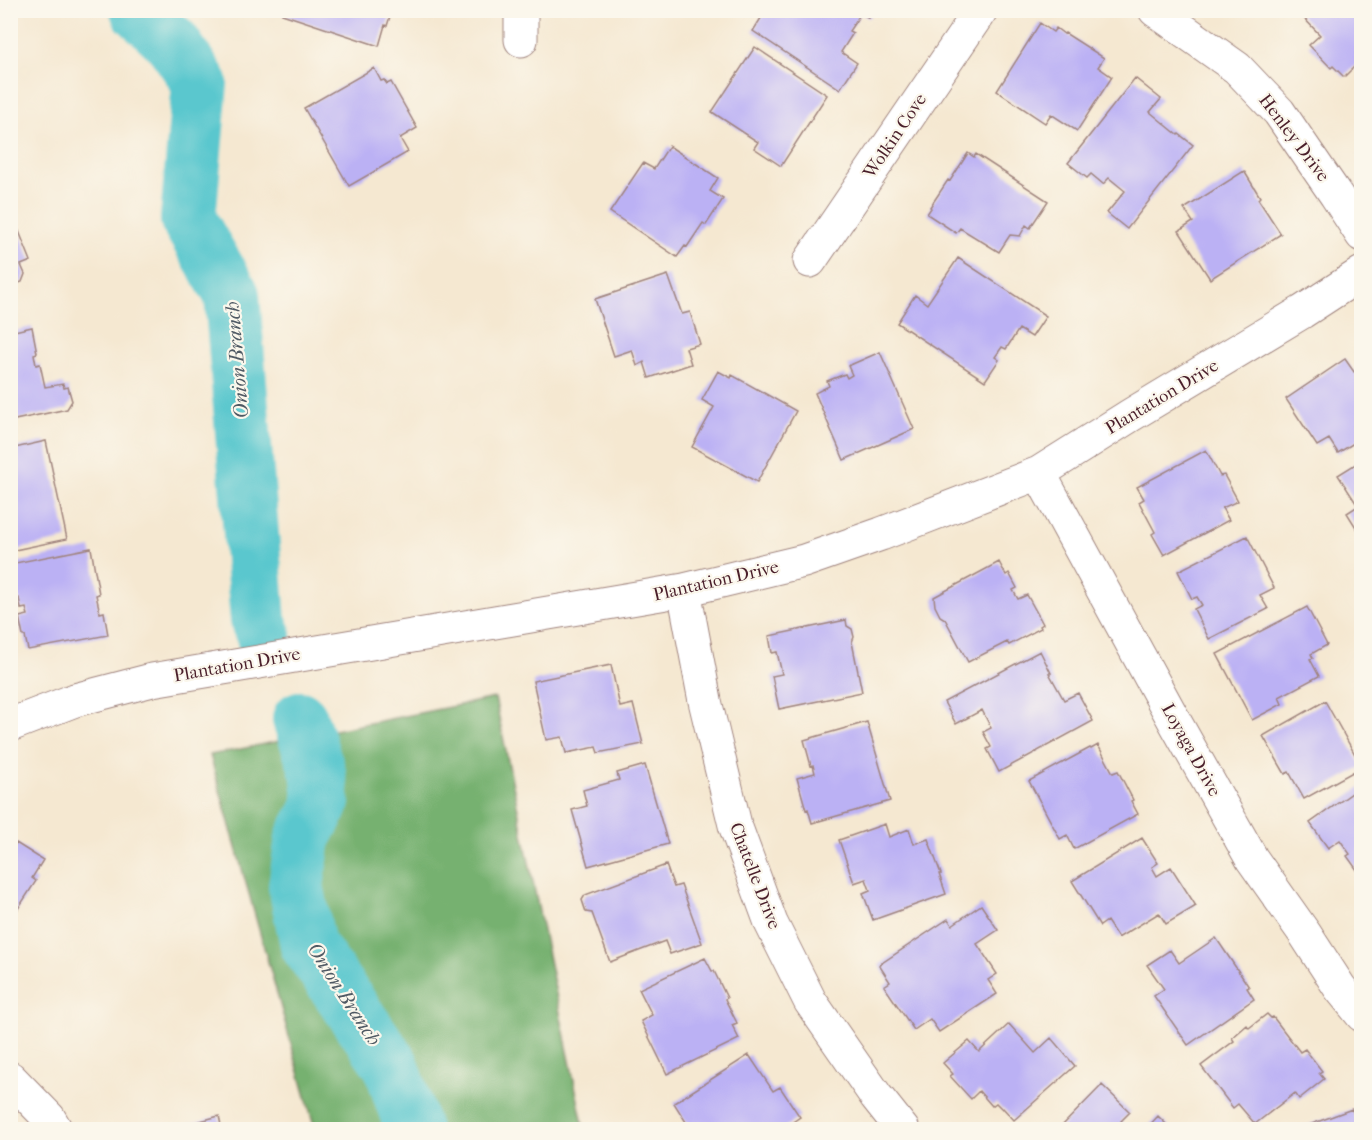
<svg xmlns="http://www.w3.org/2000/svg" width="1372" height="1140" viewBox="0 0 1372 1140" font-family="'IM FELL French Canon',serif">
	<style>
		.forest { fill: #76b170; stroke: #60684e; stroke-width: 1.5 }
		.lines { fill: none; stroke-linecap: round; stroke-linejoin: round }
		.river { stroke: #5ac7ce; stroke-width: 56 }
		.building { fill: #bbb1f4 }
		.minor-casing { stroke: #a0847e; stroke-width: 35 }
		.minor { stroke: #fff; stroke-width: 33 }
		.labels { text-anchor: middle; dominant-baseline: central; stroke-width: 4.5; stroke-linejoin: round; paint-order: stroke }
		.street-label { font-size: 18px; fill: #4a1f2b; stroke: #fbf7ec }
		.water-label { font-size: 20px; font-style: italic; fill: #505a64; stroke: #fbf7ec }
	</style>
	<rect width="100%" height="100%" fill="#fbf7ec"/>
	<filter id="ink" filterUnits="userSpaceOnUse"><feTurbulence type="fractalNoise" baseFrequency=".0167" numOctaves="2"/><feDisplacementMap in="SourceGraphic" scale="12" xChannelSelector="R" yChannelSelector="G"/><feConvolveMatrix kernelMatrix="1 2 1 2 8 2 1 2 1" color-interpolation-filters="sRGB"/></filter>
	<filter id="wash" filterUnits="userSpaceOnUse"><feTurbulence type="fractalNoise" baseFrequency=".008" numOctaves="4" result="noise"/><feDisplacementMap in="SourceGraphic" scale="24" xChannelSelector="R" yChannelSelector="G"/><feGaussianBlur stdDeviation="1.35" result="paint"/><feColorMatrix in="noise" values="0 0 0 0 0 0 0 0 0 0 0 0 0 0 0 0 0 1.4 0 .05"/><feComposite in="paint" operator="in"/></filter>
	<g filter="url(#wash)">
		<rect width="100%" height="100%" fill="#f5e8d1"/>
		<path class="forest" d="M495,698L584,1129H315L210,755Z"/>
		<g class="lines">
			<path class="river" d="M138,10L173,43L200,83L188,219L232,295L258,621L264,636
				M300,719L318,772L322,803L303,838L296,886L308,945L391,1065L413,1130"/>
		</g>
		<g id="blocks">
			<path class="building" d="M283,10H392L387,26L385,25L379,46L282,14Z
				M766,10L769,13L771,10H874L869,18L861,13L849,31L853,33L841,52L857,63L840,89L753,31Z
				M1299,10H1362V59L1344,77L1333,66L1331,68L1309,45L1320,35L1298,12Z
				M1040,23L1053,32L1056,28L1064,34L1065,33L1104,58L1098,67L1112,77L1077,131L1051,114L1045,123L997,91Z
				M755,47L827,95L781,166L754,148L758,142L712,112Z
				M374,68L381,81L384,80L387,84L391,82L417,128L400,138L408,152L349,186L304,108Z
				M1135,78L1161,99L1150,112L1178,135L1179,134L1193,145L1127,229L1107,213L1125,191L1109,178L1103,184L1091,174L1087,178L1068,163Z
				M669,146L718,178L710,191L723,199L706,225L703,223L687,247L685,246L677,257L610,212L643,163L654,169Z
				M968,153L974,157L976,154L1048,201L1030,228L1026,225L1020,236L1010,235L999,252L960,228L956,233L927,214L931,208L930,207L948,180L950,181Z
				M1244,171L1260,197L1258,199L1281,234L1210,279L1179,231L1193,222L1184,209Z
				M10,209L31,261L21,265L25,274L22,282L10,286Z
				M958,258L1046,316L1032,337L1019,329L1006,349L1002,347L995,357L999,360L985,381L897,323L915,295L927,304Z
				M668,275L682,314L690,312L700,344L686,348L691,364L649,378L644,362L637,366L632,350L614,356L595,299Z
				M32,327L37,353L34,354L36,365L40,364L45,387L63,384L64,388L68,387L72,401L67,409L10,421V332Z
				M880,352L914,429L844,460L815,393L829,386L827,381L845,374L847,378L852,375L848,366Z
				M1345,359L1354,372L1358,369L1362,375V438L1338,453L1329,439L1317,446L1286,399Z
				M718,371L731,378L732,375L796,411L757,482L692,447L714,407L702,400Z
				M46,441L67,539L10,551V449Z
				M1206,450L1220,476L1224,475L1238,501L1222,508L1229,520L1164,555L1152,534L1155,532L1139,502L1144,499L1137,487Z
				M1362,460V537L1347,513L1358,506L1338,475Z
				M1247,536L1274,588L1260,595L1268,609L1209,639L1194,609L1202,605L1197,597L1192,599L1178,571Z
				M91,548L99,594L96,595L100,613L104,612L108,635L28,650L25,636H23L19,617L28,615L26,608L21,609L19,598L10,599V564Z
				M999,562L1006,575L1009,573L1017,588L1013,590L1018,599L1027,595L1043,624L1040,626L1041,628L1009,645L1007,642L968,662L945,619L940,616L935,606L934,597Z
				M1307,607L1327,645L1311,654L1313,658L1310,659L1319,676L1279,697L1282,704L1252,720L1217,654Z
				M846,620L847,626L852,629L854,637L852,642L862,692L779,709L772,676L782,674L777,652L772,653L769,636Z
				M1040,651L1051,673H1049L1064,700L1078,693L1093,721L999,772L987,749L991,747L983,732L991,728L982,710L956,724L944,702Z
				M611,665L620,707L633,704L643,744L598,753L596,747L566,753L562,737L546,740L533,681Z
				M1325,701L1362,767L1304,799L1289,772L1285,774L1263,736Z
				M867,722L890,801L812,823L808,809L806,810L797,778L815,773L813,765L811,766L804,740Z
				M1098,745L1113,773L1118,771L1133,800L1131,801L1138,814L1074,849L1067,835L1060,839L1029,781L1090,748L1091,749Z
				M645,765L668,844L588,866L572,810L587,806L583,790L619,780L617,773Z
				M1362,786V877L1347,856L1350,854L1340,840L1328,848L1310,823Z
				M885,824L889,837L909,829L914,844L928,839L941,874H939L946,894L873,920L863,893L870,890L866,879L854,883L839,840Z
				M1142,838L1158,863L1152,867L1157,876L1171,867L1196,906L1166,924L1159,913L1118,938L1107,921L1100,926L1072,881Z
				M16,843L43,860L32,878L36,881L10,921V852Z
				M666,865L674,887L681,885L702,943L670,954L665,941L610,962L592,913L586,912L582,900L585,895Z
				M981,905L998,930L977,944L997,974L988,980L997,994L939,1032L930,1019L914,1030L884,986L890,982L879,965L948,919L952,925Z
				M1216,938L1249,987L1247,988L1254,999L1188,1045L1154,996L1164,989L1147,965L1170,950L1179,963Z
				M705,958L712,971H714L727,998L725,999L737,1023L732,1025L739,1039L667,1074L641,1021L652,1015L639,989Z
				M1267,1014L1271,1018L1273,1017L1300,1052L1305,1049L1322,1071L1319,1073L1324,1079L1299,1099L1295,1093L1255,1124L1238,1104L1233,1108L1201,1066L1234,1041L1232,1038L1247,1025L1249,1028Z
				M1009,1024L1035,1053L1051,1038L1075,1066L1014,1120L1003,1108L1002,1109L996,1103L992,1106L979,1091L971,1099L950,1076L953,1074L943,1063L969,1041L979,1052Z
				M749,1055L773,1091L780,1087L800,1117L781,1130H718L717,1127L712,1130H691L674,1103Z
				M1102,1085L1130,1112L1121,1121L1129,1130H1058Z
				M1352,1109L1360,1130H1298V1129Z
				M219,1116L222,1130H190L189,1124Z
				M1158,1116L1172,1130H1145Z"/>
		</g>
	</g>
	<g filter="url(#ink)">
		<use href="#blocks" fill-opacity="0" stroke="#a0847e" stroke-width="1.5"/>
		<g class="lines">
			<defs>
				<path id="minor" d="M521,10V40
					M1155,10L1237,68L1279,112L1336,195L1362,235
					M810,261L981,10
					M1039,473L1175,722L1252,859L1305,934L1340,988L1362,1015
					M684,590L705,701L735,825L771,923L810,1001L876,1096L903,1130
					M10,725L75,700L152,680L684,590L804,561L881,534L1039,473L1131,415L1302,312L1362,273
					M10,1078L49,1118L56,1130"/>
			</defs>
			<use href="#minor" class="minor-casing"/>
			<use href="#minor" class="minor"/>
		</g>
	</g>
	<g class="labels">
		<g class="street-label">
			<text transform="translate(895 136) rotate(-56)">Wolkin Cove</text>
			<text transform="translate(1294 138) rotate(53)">Henley Drive</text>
			<text transform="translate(1162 397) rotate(-31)">Plantation Drive</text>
			<text transform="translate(716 581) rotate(-13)">Plantation Drive</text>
			<text transform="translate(237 665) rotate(-10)">Plantation Drive</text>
			<text transform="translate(1191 750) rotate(61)">Loyaga Drive</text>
			<text transform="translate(755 876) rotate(69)">Chatelle Drive</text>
		</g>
		<g class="water-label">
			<text transform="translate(237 360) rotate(-95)">Onion Branch</text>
			<text transform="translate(344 994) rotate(57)">Onion Branch</text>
		</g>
	</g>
	<rect width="1372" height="1140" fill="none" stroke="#fbf7ec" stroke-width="36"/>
</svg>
